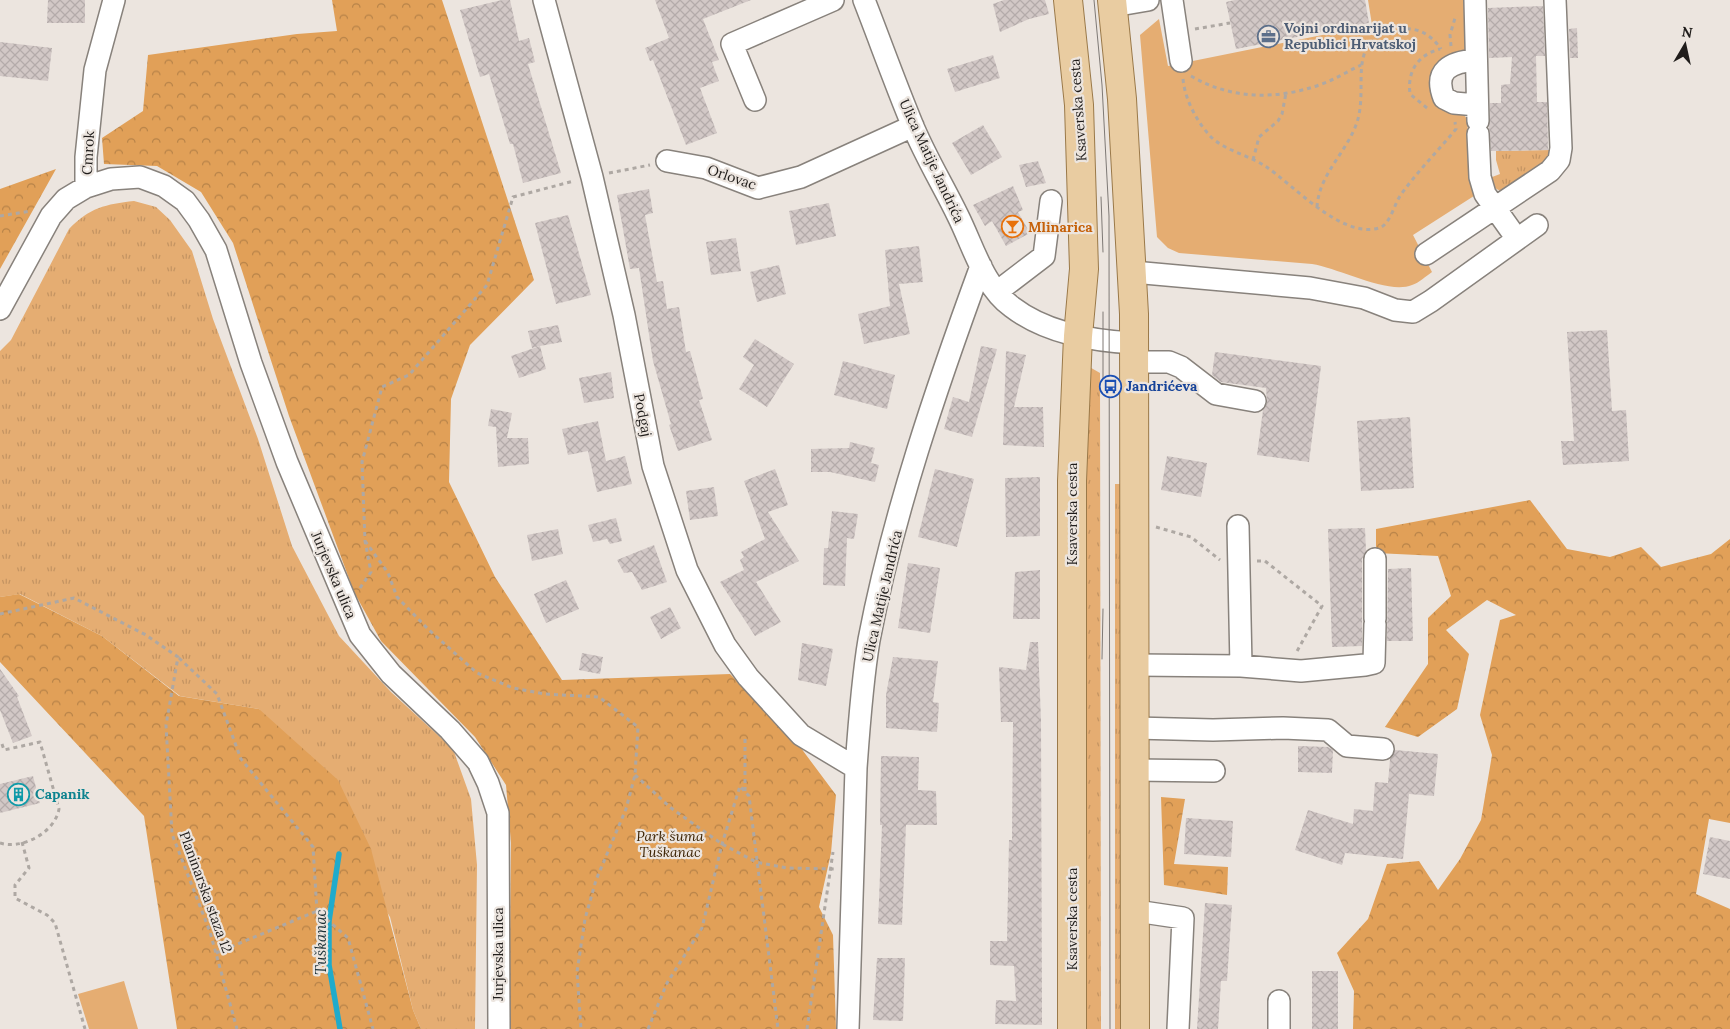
<svg xmlns="http://www.w3.org/2000/svg" width="1730" height="1029" viewBox="0 0 1730 1029" font-family="Lora,serif">
	<style>
		.grass { fill: url(#grass-tufts) }
		.forest { fill: url(#forest-crowns) }
		.garden { fill: #e5ad72 }
		.lines { fill: none; stroke-linecap: round; stroke-linejoin: round }
		.stream { stroke: #20abcb; stroke-width: 5.5 }
		.building { fill: url(#building-cross-hatch) }
		.minor-casing { stroke: #88827c; stroke-width: 24 }
		.major-casing { stroke: #9a7949; stroke-width: 30 }
		.path { stroke: #aea8a3; stroke-width: 3; stroke-dasharray: 4 4; stroke-linecap: butt }
		.minor { stroke: #fff; stroke-width: 21 }
		.major { stroke: #e9cca1; stroke-width: 28 }
		.tram { stroke: #7e7975; stroke-width: 1 }
		.labels { text-anchor: middle; dominant-baseline: central; stroke-width: 4.5; stroke-linejoin: round; paint-order: stroke }
		.service-label { font-size: 14px; font-weight: bold; fill: #4e5e75; stroke: #ece5df; text-anchor: start }
		.street-label { font-size: 14px; fill: #201d1b; stroke: #ece5df }
		.food-label { font-size: 14px; font-weight: bold; fill: #c56008; stroke: #ece5df; text-anchor: start }
		.transit-label { font-size: 14px; font-weight: bold; fill: #164399; stroke: #ece5df; text-anchor: start }
		.culture-label { font-size: 14px; font-weight: bold; fill: #0d838f; stroke: #ece5df; text-anchor: start }
		.park-label { font-size: 14px; font-style: italic; fill: #3d2404; stroke: #ece5df }
		.water-label { font-size: 15px; font-style: italic; fill: #1d3238; stroke: #ece5df }
	</style>
	<defs>
		<pattern id="grass-tufts" width="24" height="20" patternUnits="userSpaceOnUse" patternTransform="scale(1.25)"><rect width="24" height="20" fill="#e5ad72"/><path d="M3 7l-1-3M5 7V3M7 7l1-3M15 17l-1-3M17 17v-4M19 17l1-3" fill="none" stroke="#c49462"/></pattern>
		<pattern id="forest-crowns" width="20" height="18" patternUnits="userSpaceOnUse" patternTransform="scale(1.25)"><rect width="20" height="18" fill="#e1a058"/><path d="M2 6a3 3 0 1 1 6 0M12 15a3 3 0 1 1 6 0" fill="none" stroke="#b68248"/></pattern>
		<pattern id="building-cross-hatch" width="8" height="8" patternUnits="userSpaceOnUse" patternTransform="scale(1.25)"><rect width="8" height="8" fill="#d2c8c6"/><path d="M0 0l8 8M0 8l8-8" fill="none" stroke="#b4abaa"/></pattern>
	</defs>
	<rect width="100%" height="100%" fill="#ece5df"/>
	<path class="grass" d="M1552,150L1551,158L1504,193L1493,187L1487,179L1500,174L1496,160V151Z
		M134,201L156,207L170,220L192,251L213,319L258,439L292,546L339,636L391,692L453,749L471,799L477,865L475,1029H421L413,1010L390,917L259,709L180,696L102,636L20,594L0,597V351L11,340L69,229C89,208 106,204 134,201Z
		M1086,365L1100,373L1101,1029H1081Z
		M1115,484H1126V1029H1115Z"/>
	<path class="forest" d="M332,0H442L534,280L470,345L451,399L449,482L495,577L562,680L730,674L789,732L836,795L831,853L819,907L833,935L836,1029H509L511,843L506,785L475,737L381,641L354,592L289,416L233,243L201,192L157,166L104,164L102,138L143,111L148,55L297,34L337,31Z
		M56,169L0,269V189Z
		M1530,500L1567,549L1610,557L1641,547L1661,567L1711,554L1730,539V823L1709,819L1696,894L1730,909V1029H1353L1354,991L1337,953L1368,919L1387,864L1419,861L1438,890L1460,859L1481,820L1492,755L1480,715L1500,620L1516,615L1487,600L1446,630L1469,654L1457,709L1418,737L1385,727L1428,664V618L1451,596L1438,556L1376,553V529Z
		M19,594L102,636L179,696L259,709L338,780L371,849L413,1010L421,1029H177L144,816L0,662V597Z
		M1161,797L1185,799L1174,864L1228,867L1227,895L1164,885Z"/>
	<path class="garden" d="M1368,0H1465L1468,54L1450,55L1445,107L1464,115L1467,119L1471,180L1477,194L1413,235L1432,272C1426,276 1419,283 1412,285C1388,295 1339,268 1312,264L1179,253L1168,248L1157,237L1140,35L1159,19L1168,66L1372,25Z
		M124,981L138,1029H89L78,994Z"/>
	<g class="lines">
		<path class="stream" d="M339,854L329,921V965L340,1029"/>
	</g>
	<path class="building" d="M48,0H85V23H47Z
		M502,0H510L519,41L529,38L535,62L528,64L561,173L523,183L513,144H510L489,74L480,77L460,10Z
		M655,0H751L703,19L719,60L712,62L719,81L700,88L717,133L686,145L653,60L650,61L645,48L669,38Z
		M1004,0H1045L1049,14L1029,19L1000,32L993,4Z
		M1235,0H1365L1369,23L1236,49L1226,2Z
		M1543,6L1545,56H1536L1537,102H1547L1548,150L1491,151L1489,127L1490,103H1501V85L1510,84L1512,57L1489,58L1488,8Z
		M1577,28L1578,58H1570L1569,29Z
		M0,42L52,48L48,81L0,76Z
		M993,55L1000,78L955,92L947,69Z
		M983,125L1002,157L971,175L952,143Z
		M1038,161L1046,183L1026,187L1019,165Z
		M1013,186L1023,210L1018,212L1030,233L1006,246L992,221L985,226L973,205Z
		M649,189L653,213L645,215L657,282L663,281L667,309L679,307L686,352L690,351L703,399L699,400L712,440L678,451L669,425L671,424L653,361L639,268L630,269L617,195Z
		M829,203L836,236L796,245L789,211Z
		M568,215L591,295L556,304L535,223Z
		M736,238L741,271L711,275L706,242Z
		M919,246L923,282L899,284L910,334L864,344L858,314L890,306L885,250Z
		M779,265L786,294L757,302L750,272Z
		M558,325L562,342L540,346L546,369L519,378L511,356L540,346L532,348L528,331Z
		M1607,330L1612,411L1626,410L1629,461L1563,465L1561,441H1574L1567,332Z
		M755,339L794,364L767,407L739,389L754,365L743,357Z
		M981,346L997,349L972,437L944,429L953,397L969,402Z
		M1006,351L1026,355L1014,407H1043L1044,447L1003,445Z
		M1215,352L1321,366L1309,462L1257,455L1263,410L1267,403L1266,388L1221,382L1212,375Z
		M843,361L895,375L887,409L834,395Z
		M611,372L614,398L584,403L579,378Z
		M491,409L512,413L507,438H528L529,464L498,467L496,427L488,426Z
		M1410,417L1414,488L1361,491L1357,421Z
		M598,421L606,461L625,456L632,484L597,492L588,451L568,455L562,429Z
		M850,442L875,448L871,463L879,465L875,482L830,472H811V449L849,448Z
		M1167,456L1207,463L1201,497L1161,490Z
		M775,469L788,505L768,512L799,561L756,582L781,622L755,636L720,582L744,570L740,560L744,557L741,552L765,539L744,481Z
		M935,469L974,479L957,547L918,537Z
		M1040,477V536L1006,537L1005,478Z
		M714,487L718,516L690,520L686,491Z
		M832,511L858,514L854,539L847,538L845,586L823,585L824,548H828Z
		M616,518L622,541L610,544L607,539L593,542L588,525Z
		M1365,528L1366,551L1362,559V646L1332,647L1328,529Z
		M558,529L563,554L532,561L527,535Z
		M654,545L667,582L642,590L632,572L624,573L617,560Z
		M908,563L940,568L930,633L898,628Z
		M1411,568L1413,641H1387L1388,569Z
		M1040,570V619H1013L1015,572Z
		M566,580L579,609L546,623L534,594Z
		M670,607L681,628L661,639L650,617Z
		M1030,642H1038L1041,721L1042,1025L995,1024L996,1000L1016,1001L1014,966L990,965V941H1007L1009,840H1012L1013,722H1001L999,667L1026,670Z
		M802,643L833,649L826,686L798,680Z
		M582,653L603,657L600,674L579,670Z
		M893,657L938,661L933,702L939,703L937,732L886,728V695Z
		M0,669L19,696L17,697L32,736L13,743L0,710Z
		M1298,746L1328,747L1333,750L1332,773L1298,772Z
		M1395,750L1438,754L1434,796L1409,794L1403,859L1345,853L1342,865L1295,850L1308,810L1353,824L1354,809L1373,811L1375,782L1388,783L1390,759Z
		M881,756L919,757L918,790L936,791L937,825H906L902,925L878,924L882,825H880Z
		M33,776L40,803L0,813V784Z
		M1186,818L1233,821L1231,857L1184,854Z
		M1710,837L1730,841V879L1703,874Z
		M1205,903L1232,905L1227,981H1221L1218,1029H1197Z
		M877,958H905L903,1021L873,1020Z
		M1312,971H1338V1029H1312Z"/>
	<g class="lines">
		<defs>
			<path id="minor" d="M544,0L592,177L624,315L653,466L687,570L725,645L748,677L801,735L856,768
				M864,0C880,41 895,83 912,124C925,156 943,185 958,216C973,246 984,287 1012,307C1046,333 1092,341 1134,343
				M1172,0L1181,61
				M1475,0L1478,121
				M1113,6L1148,0
				M1476,60C1451,62 1433,70 1444,98L1454,103L1477,105
				M755,100L732,44L833,0
				M1478,134L1480,177L1485,194L1517,239
				M667,161L706,168L758,188L801,177L913,126
				M86,187V157L95,70L114,0
				M1426,254L1550,171L1559,160L1561,148L1555,0
				M1133,272L1310,288L1364,298L1395,310L1413,312L1431,301L1537,225
				M998,291L1044,256L1051,201
				M0,309L51,216L66,199L86,187L111,179L140,177L164,186L185,201L199,220L216,250L251,363L287,462L360,635L391,674L450,730L478,762L488,783L498,813L499,1029
				M1134,362H1169L1181,367L1216,394L1255,401
				M1238,526L1241,666
				M1375,559V619
				M1135,665L1241,666L1301,671L1365,665L1374,663L1375,624
				M1135,728L1213,730L1283,728L1328,730L1347,746L1383,749
				M1134,770L1214,771
				M1136,911L1183,918L1178,1029
				M848,1029L856,768C859,725 862,682 869,640C893,514 937,386 981,266
				M1279,1029V1001"/>
			<path id="major" d="M1068,0L1079,105L1084,269L1078,336L1072,481V1029
				M1112,0L1122,99L1134,314L1135,1029"/>
		</defs>
		<use href="#minor" class="minor-casing"/>
		<use href="#major" class="major-casing"/>
		<path class="path" d="M1195,29L1230,23
			M1451,46L1450,35L1455,18
			M1191,76C1232,100 1278,100 1322,84C1336,79 1348,71 1361,65
			M1183,79C1185,100 1197,122 1211,137C1226,151 1248,155 1265,166C1294,185 1341,239 1379,228C1390,225 1394,205 1400,196C1416,173 1438,151 1456,129L1455,122
			M1427,108L1410,94C1407,71 1418,55 1440,49
			M1253,160L1259,137L1278,121L1282,114L1286,93
			M609,173L650,165
			M1317,207C1319,175 1345,154 1356,125C1371,86 1341,38 1402,29C1419,27 1432,36 1441,49
			M0,216L31,211
			M1156,527L1191,537L1220,560
			M365,541L388,573L397,597L429,630L477,673L513,688L545,694L599,697L638,727L635,775L626,809L596,880L585,919L577,972L581,1029
			M1257,561H1265L1322,606L1296,653
			M360,588L371,572L365,541L362,462L382,387L409,375L487,285L513,197L574,181
			M0,614L74,598L146,635L178,657L166,725L172,834L210,932L237,1029
			M179,658L217,694L241,759L313,847L317,911L348,938L373,1029
			M635,775L671,808L722,844L756,862L787,868L834,869
			M745,791V738
			M22,842L29,868L15,885V898L47,915L55,923L85,1029
			M0,843C23,850 55,832 59,809L40,742L4,750L1,741
			M216,953L317,911
			M648,1029L667,983L702,928L722,844L740,786L749,796L778,1029
			M807,1029L833,852"/>
		<use href="#minor" class="minor"/>
		<use href="#major" class="major"/>
		<path class="tram" d="M1094,0L1102,85L1109,216L1110,1029
			M1101,197L1103,252
			M1103,389V312
			M1102,659L1103,609"/>
	</g>
	<defs>
		<symbol id="office-ring" viewBox="-11 -11 22 22"><circle r="9.5" fill="#ece5df" stroke="#5c6f8a" stroke-width="1.5"/><path d="M-6-3h4V-5.5h4V-3h4V5H-6ZM-1-4.5V-3h2v-1.5ZM-6 0V1H6V0Z" fill="#5c6f8a"/></symbol>
		<symbol id="bar-ring" viewBox="-11 -11 22 22"><circle r="9.5" fill="#ece5df" stroke="#e8710a" stroke-width="1.5"/><path d="M-6-5H6L.8 .8V4.5H3.5V6h-7V4.5H-.8V.8Z" fill="#e8710a"/></symbol>
		<symbol id="bus-ring" viewBox="-11 -11 22 22"><circle r="9.5" fill="#ece5df" stroke="#1a4fb4" stroke-width="1.5"/><path d="M-5-6H5V4H4V6H2V4H-2V6H-4V4H-5ZM-3.5-4V0h7V-4ZM-3.5 1.2v1.5H-2V1.2ZM2 1.2v1.5H3.5V1.2Z" fill="#1a4fb4"/></symbol>
		<symbol id="building-ring" viewBox="-11 -11 22 22"><circle r="9.5" fill="#ece5df" stroke="#0f9aa8" stroke-width="1.5"/><path d="M-4-6H4V6H1V3H-1V6H-4ZM-2.5-4.3h1.7v1.8h-1.7ZM.8-4.3h1.7v1.8H.8ZM-2.5-1h1.7V.8h-1.7ZM.8-1h1.7V.8H.8Z" fill="#0f9aa8"/></symbol>
	</defs>
	<g fill-rule="evenodd">
		<use href="#office-ring" x="1256" y="24" width="25" height="25"/>
		<use href="#bar-ring" x="1000" y="214" width="25" height="25"/>
		<use href="#bus-ring" x="1098" y="374" width="25" height="25"/>
		<use href="#building-ring" x="6" y="782" width="25" height="25"/>
	</g>
	<g class="labels">
		<g class="service-label">
			<text x="1284" y="28">Vojni ordinarijat u<tspan x="1284" dy="16">Republici Hrvatskoj</tspan></text>
		</g>
		<g class="street-label">
			<text transform="translate(1078 110) rotate(-94)">Ksaverska cesta</text>
			<text transform="translate(88 153) rotate(-87)">Cmrok</text>
			<text transform="translate(932 161) rotate(65)">Ulica Matije Jandrića</text>
			<text transform="translate(732 177) rotate(19)">Orlovac</text>
			<text transform="translate(643 415) rotate(79)">Podgaj</text>
			<text transform="translate(1072 514) rotate(-90)">Ksaverska cesta</text>
			<text transform="translate(334 575) rotate(67)">Jurjevska ulica</text>
			<text transform="translate(882 596) rotate(-77)">Ulica Matije Jandrića</text>
			<text transform="translate(206 892) rotate(70)">Planinarska staza 12</text>
			<text transform="translate(1072 919) rotate(-90)">Ksaverska cesta</text>
			<text transform="translate(498 954) rotate(-90)">Jurjevska ulica</text>
		</g>
		<g class="food-label">
			<text x="1028" y="227">Mlinarica</text>
		</g>
		<g class="transit-label">
			<text x="1126" y="386">Jandrićeva</text>
		</g>
		<g class="culture-label">
			<text x="35" y="794">Capanik</text>
		</g>
		<g class="park-label">
			<text x="670" y="836">Park šuma<tspan x="670" dy="16">Tuškanac</tspan></text>
		</g>
		<g class="water-label">
			<text transform="translate(320 942) rotate(-90)">Tuškanac</text>
		</g>
	</g>
	<g transform="translate(1685 45) rotate(9)" stroke="#ece5df" stroke-width="4" paint-order="stroke">
	<path d="M0-4L9 19L0 12L-9 19Z" fill="#201d1b"/>
	<text y="-8" font-size="14" font-weight="bold" text-anchor="middle" fill="#201d1b">N</text>
	</g>
</svg>
